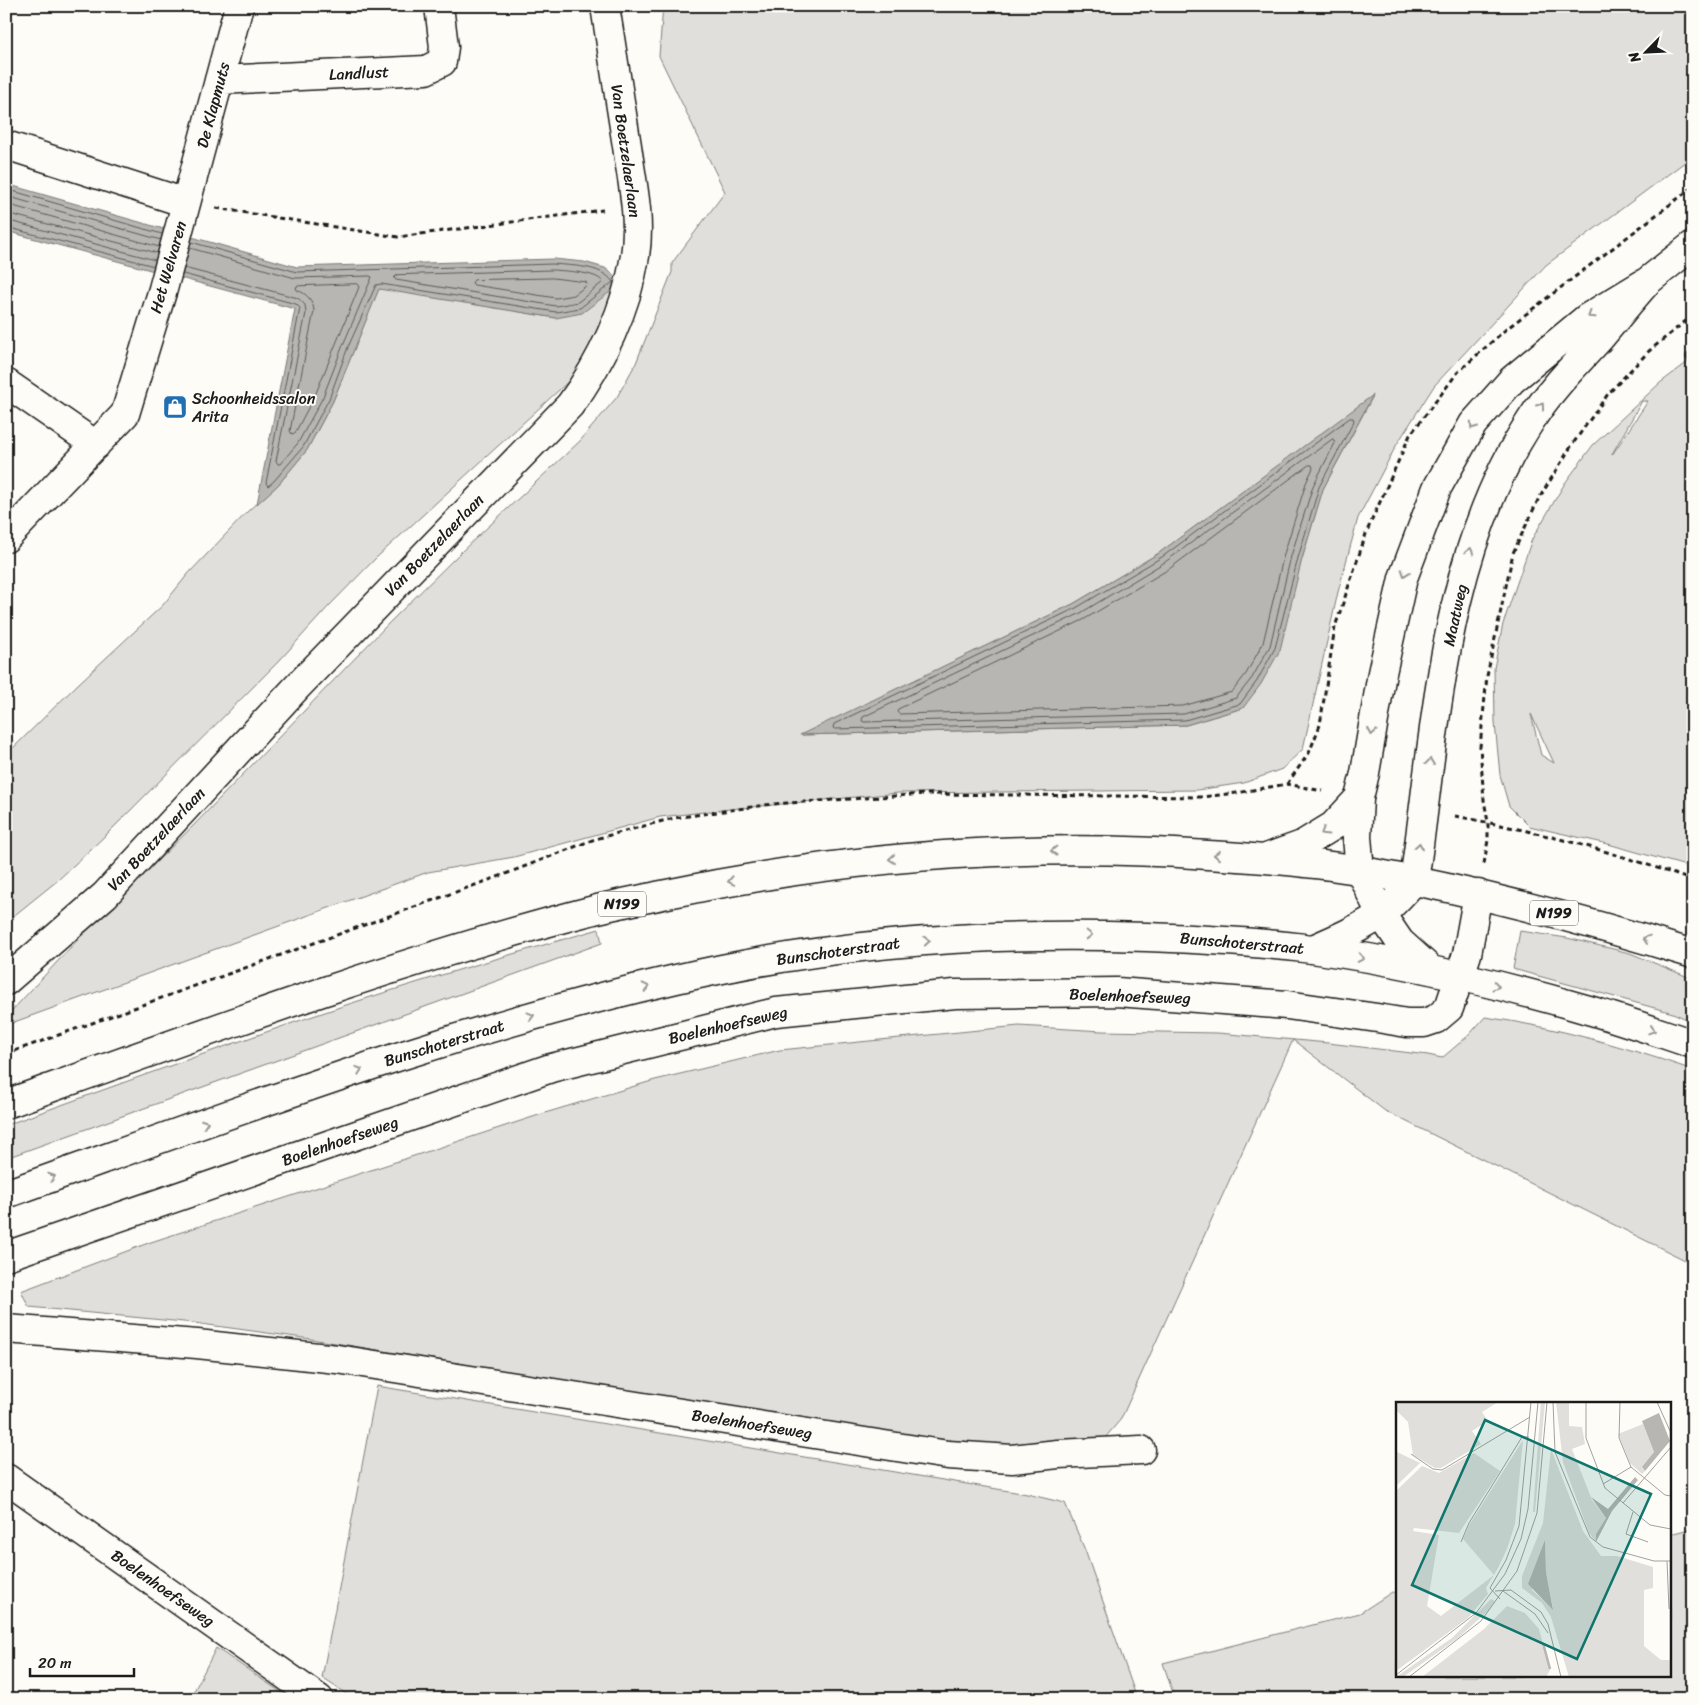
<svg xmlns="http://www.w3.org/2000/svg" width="1699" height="1705" viewBox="0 0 1699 1705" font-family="Sriracha,sans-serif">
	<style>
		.green { fill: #e0dfdb; stroke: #7e7e7c; fill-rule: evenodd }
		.water { fill: #b7b6b2; stroke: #797876 }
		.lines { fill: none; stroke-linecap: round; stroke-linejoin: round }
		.shore { stroke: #5a5a58; stroke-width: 1 }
		.stream { stroke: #797876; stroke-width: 10 }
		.minor-casing { stroke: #1c1c1c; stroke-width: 31 }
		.secondary-casing { stroke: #1c1c1c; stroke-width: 31 }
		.primary-casing { stroke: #1c1c1c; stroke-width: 31 }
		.path { stroke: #1c1c1c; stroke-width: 3; stroke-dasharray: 5 4; stroke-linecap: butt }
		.minor { stroke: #fdfcf7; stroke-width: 28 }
		.secondary { stroke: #fdfcf7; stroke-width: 28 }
		.primary { stroke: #fdfcf7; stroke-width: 28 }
		.oneway { stroke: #989794 }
		.labels { text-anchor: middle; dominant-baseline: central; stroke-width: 4; stroke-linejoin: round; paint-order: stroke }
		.shield { fill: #fdfcf7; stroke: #605f5e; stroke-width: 1 }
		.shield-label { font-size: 15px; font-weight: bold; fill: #1c1c1c }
		.street-label { font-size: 16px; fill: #1c1c1c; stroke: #fdfcf7 }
		.poi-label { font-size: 16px; fill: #1c1c1c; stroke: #fdfcf7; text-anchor: start }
		.inset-river { fill: none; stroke: #b7b6b2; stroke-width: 2.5 }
		.inset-road { fill: none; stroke: #a3a29f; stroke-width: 1 }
		.view { fill: #0f766e; fill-opacity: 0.15; stroke: #0f766e; stroke-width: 2.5 }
		.inset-edge { fill: none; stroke: #1c1c1c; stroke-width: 2.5 }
	</style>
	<rect width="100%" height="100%" fill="#fdfcf7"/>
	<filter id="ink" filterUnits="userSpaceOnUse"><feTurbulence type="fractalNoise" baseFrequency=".02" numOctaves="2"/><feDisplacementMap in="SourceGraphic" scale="10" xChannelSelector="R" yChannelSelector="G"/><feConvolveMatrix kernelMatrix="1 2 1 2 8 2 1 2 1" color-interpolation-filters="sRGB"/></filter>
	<g filter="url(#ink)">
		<path class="green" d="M663,6H1693V156L1546,265L1434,386L1397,444L1358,518L1338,592L1303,749L1282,769L1244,783L1197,790L898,793L730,809L660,817L514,857L428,872L6,1025V1017L83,934L194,825L389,623L461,552L580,441L617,397L636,363L672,272V263L725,192L659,56ZM1373,396L1323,489L1302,559L1243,708L1186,725L802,735L1073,604L1159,553Z
			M618,286L607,321L571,379L376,558L329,606L279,661L108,833L57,881L6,922V755L78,684L163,605L188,574L250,509L278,485L307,450L333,401L379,288L556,318Z
			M1693,358V868L1608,844L1529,826L1509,806L1500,775L1495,723L1494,668L1503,624L1532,539L1565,483L1593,445L1660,383ZM1642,401H1648L1612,455V454ZM1531,714L1554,763L1541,755Z
			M599,929L602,943L6,1158V1125C120,1084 234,1042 349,1004C432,977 516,953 599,929Z
			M1520,931L1567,938L1630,953L1693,979V1022L1673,1013L1513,969Z
			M1485,1017C1556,1027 1626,1047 1693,1070V1264L1385,1111L1293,1040L1121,1419L1104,1439L1069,1451L960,1446L311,1339L194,1323L29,1307L21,1291L151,1242L545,1113L655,1080L780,1050L1019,1026L1102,1031L1218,1033L1328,1043L1428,1055L1442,1058L1469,1035Z
			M377,1386L1027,1494L1065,1503L1085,1550L1137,1699H354L322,1678Z
			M1693,1528V1699H1175L1163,1663L1360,1613L1392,1592L1398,1593V1676H1670V1534Z
			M216,1648L291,1699H190Z"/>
		<path class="water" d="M6,184L297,267L554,259L584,262L605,268L619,279L618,286L582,313L556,318L379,289L333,401L307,450L278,485L257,504L295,309L6,231Z
			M1373,395L1323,489L1302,559L1280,650L1261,684L1243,708L1186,725L800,735L1073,604L1159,553Z"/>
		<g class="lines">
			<path class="shore" d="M6,189L162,234
				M6,196L161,240
				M6,204L159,247
				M6,213L157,253
				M6,220L155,260
				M6,227L154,266
				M184,268L298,298L305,305L306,313L276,461L278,464H280L298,443L323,397L343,345L372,277L370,276L295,278L190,248
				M553,270C565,271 597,272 603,282L578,302L556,306L396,280L394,278L397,275Z
				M183,274L296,304L300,308L266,483L268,486L274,481L303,447L329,399L348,347L376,285L381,284L556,312L580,308L613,282C601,265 572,266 553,264L297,272L191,242
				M553,278L586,282L587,285L574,295L556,298L474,285L472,283L474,280Z
				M357,284L359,287L316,393L295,433L292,434L290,431L314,311C313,300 307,294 297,290L296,287L298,286Z
				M1350,418H1353L1354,421L1319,487L1298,558L1275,648L1257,681L1240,704L1185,720L835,729L833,728L834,724L1076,608L1162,557Z
				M1333,439L1335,443L1313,486L1291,556L1270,646L1252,678L1236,698L1184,714L864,722L862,721L863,717L1079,614L1165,562Z
				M1309,465H1312L1313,468L1306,483L1284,554L1263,643L1246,674L1232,692L1183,706L899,714L897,712L898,709L1083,620L1169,569Z"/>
			<path class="stream" d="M1690,357L1693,354"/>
			<defs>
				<path id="minor" d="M219,80L426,70L442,62L444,47L439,6
					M6,145L186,203
					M6,383L96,445
					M6,538L125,414L163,289L239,6
					M6,981L105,895L297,687L570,405C601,363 627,308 635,256C641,219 632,182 627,146C620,99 612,53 605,6
					M6,1256L551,1068L776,1012L955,994L1117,992L1287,1005L1377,1018L1407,1023H1424L1436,1019L1449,1008L1467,954L1478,894
					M6,1329L197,1344L337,1359L948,1455L1012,1459L1058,1454L1141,1450
					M6,1478L319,1699"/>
				<path id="secondary" d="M1360,871L1357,837L1359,798L1365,773L1382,673L1403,578L1437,488L1473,424L1512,380L1587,318L1648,281L1693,245
					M1313,949C1336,939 1359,929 1380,915C1393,905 1403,893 1414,881C1437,725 1442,556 1531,420C1550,390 1575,365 1599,339C1615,320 1631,300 1648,281"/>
				<path id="primary" d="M1269,857L1302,845L1333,826L1359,798
					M1360,871L1381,914L1400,942L1431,970
					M6,1104C200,1034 394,962 594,910C616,904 639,900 662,895C841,857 1025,842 1208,855C1260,858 1312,862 1363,871C1475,891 1584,920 1693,954
					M6,1194C242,1110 476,1020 722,969C862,940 1004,932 1147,937C1202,939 1258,942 1312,949C1404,962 1496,983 1585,1009C1621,1019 1657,1032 1693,1044"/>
			</defs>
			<use href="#minor" class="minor-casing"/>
			<use href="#secondary" class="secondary-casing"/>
			<use href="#primary" class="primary-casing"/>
			<path class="path" d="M216,208L398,237L603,210
				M1287,784L1309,753L1320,725L1335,627L1367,531L1410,435L1458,372L1505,330L1693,187
				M1455,816C1536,831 1617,852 1693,881
				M1484,864L1488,840V822L1484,800L1480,747L1487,676L1513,553L1538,500L1572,445L1608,394L1649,351L1693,315
				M6,1054L503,875L595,839L674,818L773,804L926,794L1202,797L1236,793L1287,784L1322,791"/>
			<use href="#minor" class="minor"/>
			<use href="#secondary" class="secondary"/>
			<use href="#primary" class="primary"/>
		</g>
		<defs><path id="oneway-chevron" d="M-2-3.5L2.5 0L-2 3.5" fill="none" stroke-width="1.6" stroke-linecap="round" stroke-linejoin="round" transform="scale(1.25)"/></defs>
		<g class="oneway">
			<use href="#oneway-chevron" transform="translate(1591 315) rotate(147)"/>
			<use href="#oneway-chevron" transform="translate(1541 406) rotate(-54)"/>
			<use href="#oneway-chevron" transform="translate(1473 426) rotate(125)"/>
			<use href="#oneway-chevron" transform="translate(1470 551) rotate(-75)"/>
			<use href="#oneway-chevron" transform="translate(1405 573) rotate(109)"/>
			<use href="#oneway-chevron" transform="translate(1372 732) rotate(100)"/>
			<use href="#oneway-chevron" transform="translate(1430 762) rotate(-83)"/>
			<use href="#oneway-chevron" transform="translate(1324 832) rotate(148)"/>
			<use href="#oneway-chevron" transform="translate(1419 846) rotate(-81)"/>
			<use href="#oneway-chevron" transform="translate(1054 851) rotate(179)"/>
			<use href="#oneway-chevron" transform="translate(1217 855) rotate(-176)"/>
			<use href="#oneway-chevron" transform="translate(892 859) rotate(175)"/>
			<use href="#oneway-chevron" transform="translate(731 881) rotate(169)"/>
			<use href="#oneway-chevron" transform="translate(1089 935) rotate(1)"/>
			<use href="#oneway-chevron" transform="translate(1646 939) rotate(-162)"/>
			<use href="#oneway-chevron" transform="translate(927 941) rotate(-5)"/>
			<use href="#oneway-chevron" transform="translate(1361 958) rotate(10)"/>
			<use href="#oneway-chevron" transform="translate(1496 986) rotate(14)"/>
			<use href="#oneway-chevron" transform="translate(646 987) rotate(-13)"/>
			<use href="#oneway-chevron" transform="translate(531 1016) rotate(-15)"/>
			<use href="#oneway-chevron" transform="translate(1652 1030) rotate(18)"/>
			<use href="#oneway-chevron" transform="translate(359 1070) rotate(-19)"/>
			<use href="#oneway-chevron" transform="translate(205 1123) rotate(-20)"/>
			<use href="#oneway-chevron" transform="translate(52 1177) rotate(-20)"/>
		</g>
	</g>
	<defs>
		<symbol id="shop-square" viewBox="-11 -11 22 22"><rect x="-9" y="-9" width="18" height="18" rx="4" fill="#1f6fb2" stroke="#fdfcf7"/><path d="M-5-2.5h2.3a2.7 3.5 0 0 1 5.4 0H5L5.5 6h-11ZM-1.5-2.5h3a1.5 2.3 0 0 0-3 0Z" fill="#fff"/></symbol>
	</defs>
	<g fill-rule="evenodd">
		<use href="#shop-square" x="161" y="393" width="28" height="28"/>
	</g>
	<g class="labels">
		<g class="shield">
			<rect x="598" y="891.5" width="48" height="25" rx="4"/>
			<rect x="1530" y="900.5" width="48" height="25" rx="4"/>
		</g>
		<g class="shield-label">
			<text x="622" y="904">N199</text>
			<text x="1554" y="913">N199</text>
		</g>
		<g class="street-label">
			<text transform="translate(359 73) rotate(-3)">Landlust</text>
			<text transform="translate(213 105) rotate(-75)">De Klapmuts</text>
			<text transform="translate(626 151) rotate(82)">Van Boetzelaerlaan</text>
			<text transform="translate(168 267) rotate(-74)">Het Welvaren</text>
			<text transform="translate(434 545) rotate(-46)">Van Boetzelaerlaan</text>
			<text transform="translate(1455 615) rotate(-78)">Maatweg</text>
			<text transform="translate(156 839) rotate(-47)">Van Boetzelaerlaan</text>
			<text transform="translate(1242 943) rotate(5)">Bunschoterstraat</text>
			<text transform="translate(838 951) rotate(-8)">Bunschoterstraat</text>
			<text transform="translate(1130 996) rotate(2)">Boelenhoefseweg</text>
			<text transform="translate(728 1025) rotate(-13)">Boelenhoefseweg</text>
			<text transform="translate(444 1043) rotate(-17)">Bunschoterstraat</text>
			<text transform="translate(340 1141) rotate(-19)">Boelenhoefseweg</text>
			<text transform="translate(752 1424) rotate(9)">Boelenhoefseweg</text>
			<text transform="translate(163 1588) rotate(35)">Boelenhoefseweg</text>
		</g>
		<g class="poi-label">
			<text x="192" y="398">Schoonheidssalon<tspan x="192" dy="18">Arita</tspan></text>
		</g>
	</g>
	<g transform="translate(1396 1402)">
		<rect width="275" height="275" fill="#fdfcf7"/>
		<path d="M0,0H102L86,10L92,19L76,29L85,42L45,66H39L17,53L12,20L0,8ZM145,0H149L139,110H137ZM160,0H173V24L186,25L189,42L176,47L196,98L210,116L200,132V140L193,131L167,60ZM247,22L258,50L246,66L249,69L246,72L234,61L222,32ZM127,38L119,122L111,147L102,166L90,186L92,192L72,216L0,269V89L26,64L43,71L78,51L104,69L63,131L18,126L17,129L43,133L31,204L45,214L98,173L67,137L73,123ZM155,47L187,129L205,154H221L257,165V186L248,188V244L265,258H275V275H173L155,215L146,201L126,186V174L147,121ZM149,140L150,170L157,207L136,188ZM1,50L24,61L0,84V52ZM95,197L99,199L92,209L62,236L7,275H0L56,236ZM111,204L129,211L143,227L154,268L150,275H26L88,227Z" fill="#e0dfdb" fill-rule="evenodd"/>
		<path d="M263,11L274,39L249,69L246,65L258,50L246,19ZM239,75L242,78L216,109L200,140V132L210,116L195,95L212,107ZM149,138L150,170L157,208L132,182Z" fill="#b7b6b2"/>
		<path class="inset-river" d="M147,241L154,267"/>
		<path class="inset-road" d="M157,0L159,50L194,135L207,145L258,159H275M190,0V36L209,86L254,123L275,127M224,0L223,36L235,65L269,93L275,94M261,0L275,31M15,52L37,67L46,68L134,15M207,82L235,65M227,101L275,45M237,110L230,132L252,140M65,140L73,121L126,35H133M271,159L273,207M99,189L115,188L145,210L152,222L165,275M107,189L139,212L152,231M104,197L94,186L110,158L123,124L135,0M0,273L80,211L109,172L125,137L132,107L142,0M13,275L85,219L121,169L141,111L151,0"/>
		<path class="view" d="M89,18L255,92L181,257L16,183Z"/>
		<rect width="275" height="275" class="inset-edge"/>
	</g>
	<rect width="1699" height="1705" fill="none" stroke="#fdfcf7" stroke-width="25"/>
	<rect x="12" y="12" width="1674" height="1680" fill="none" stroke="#1c1c1c" stroke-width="2" filter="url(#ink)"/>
	<g transform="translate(1646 52) rotate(246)" stroke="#fdfcf7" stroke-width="4" paint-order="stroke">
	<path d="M0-4L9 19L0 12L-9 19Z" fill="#1c1c1c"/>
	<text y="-8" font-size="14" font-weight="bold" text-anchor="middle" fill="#1c1c1c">N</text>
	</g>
	<path d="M30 1668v8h104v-8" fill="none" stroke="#1c1c1c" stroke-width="2.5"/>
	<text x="38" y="1668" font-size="15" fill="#1c1c1c" stroke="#fdfcf7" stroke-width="4" paint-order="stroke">20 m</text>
</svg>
